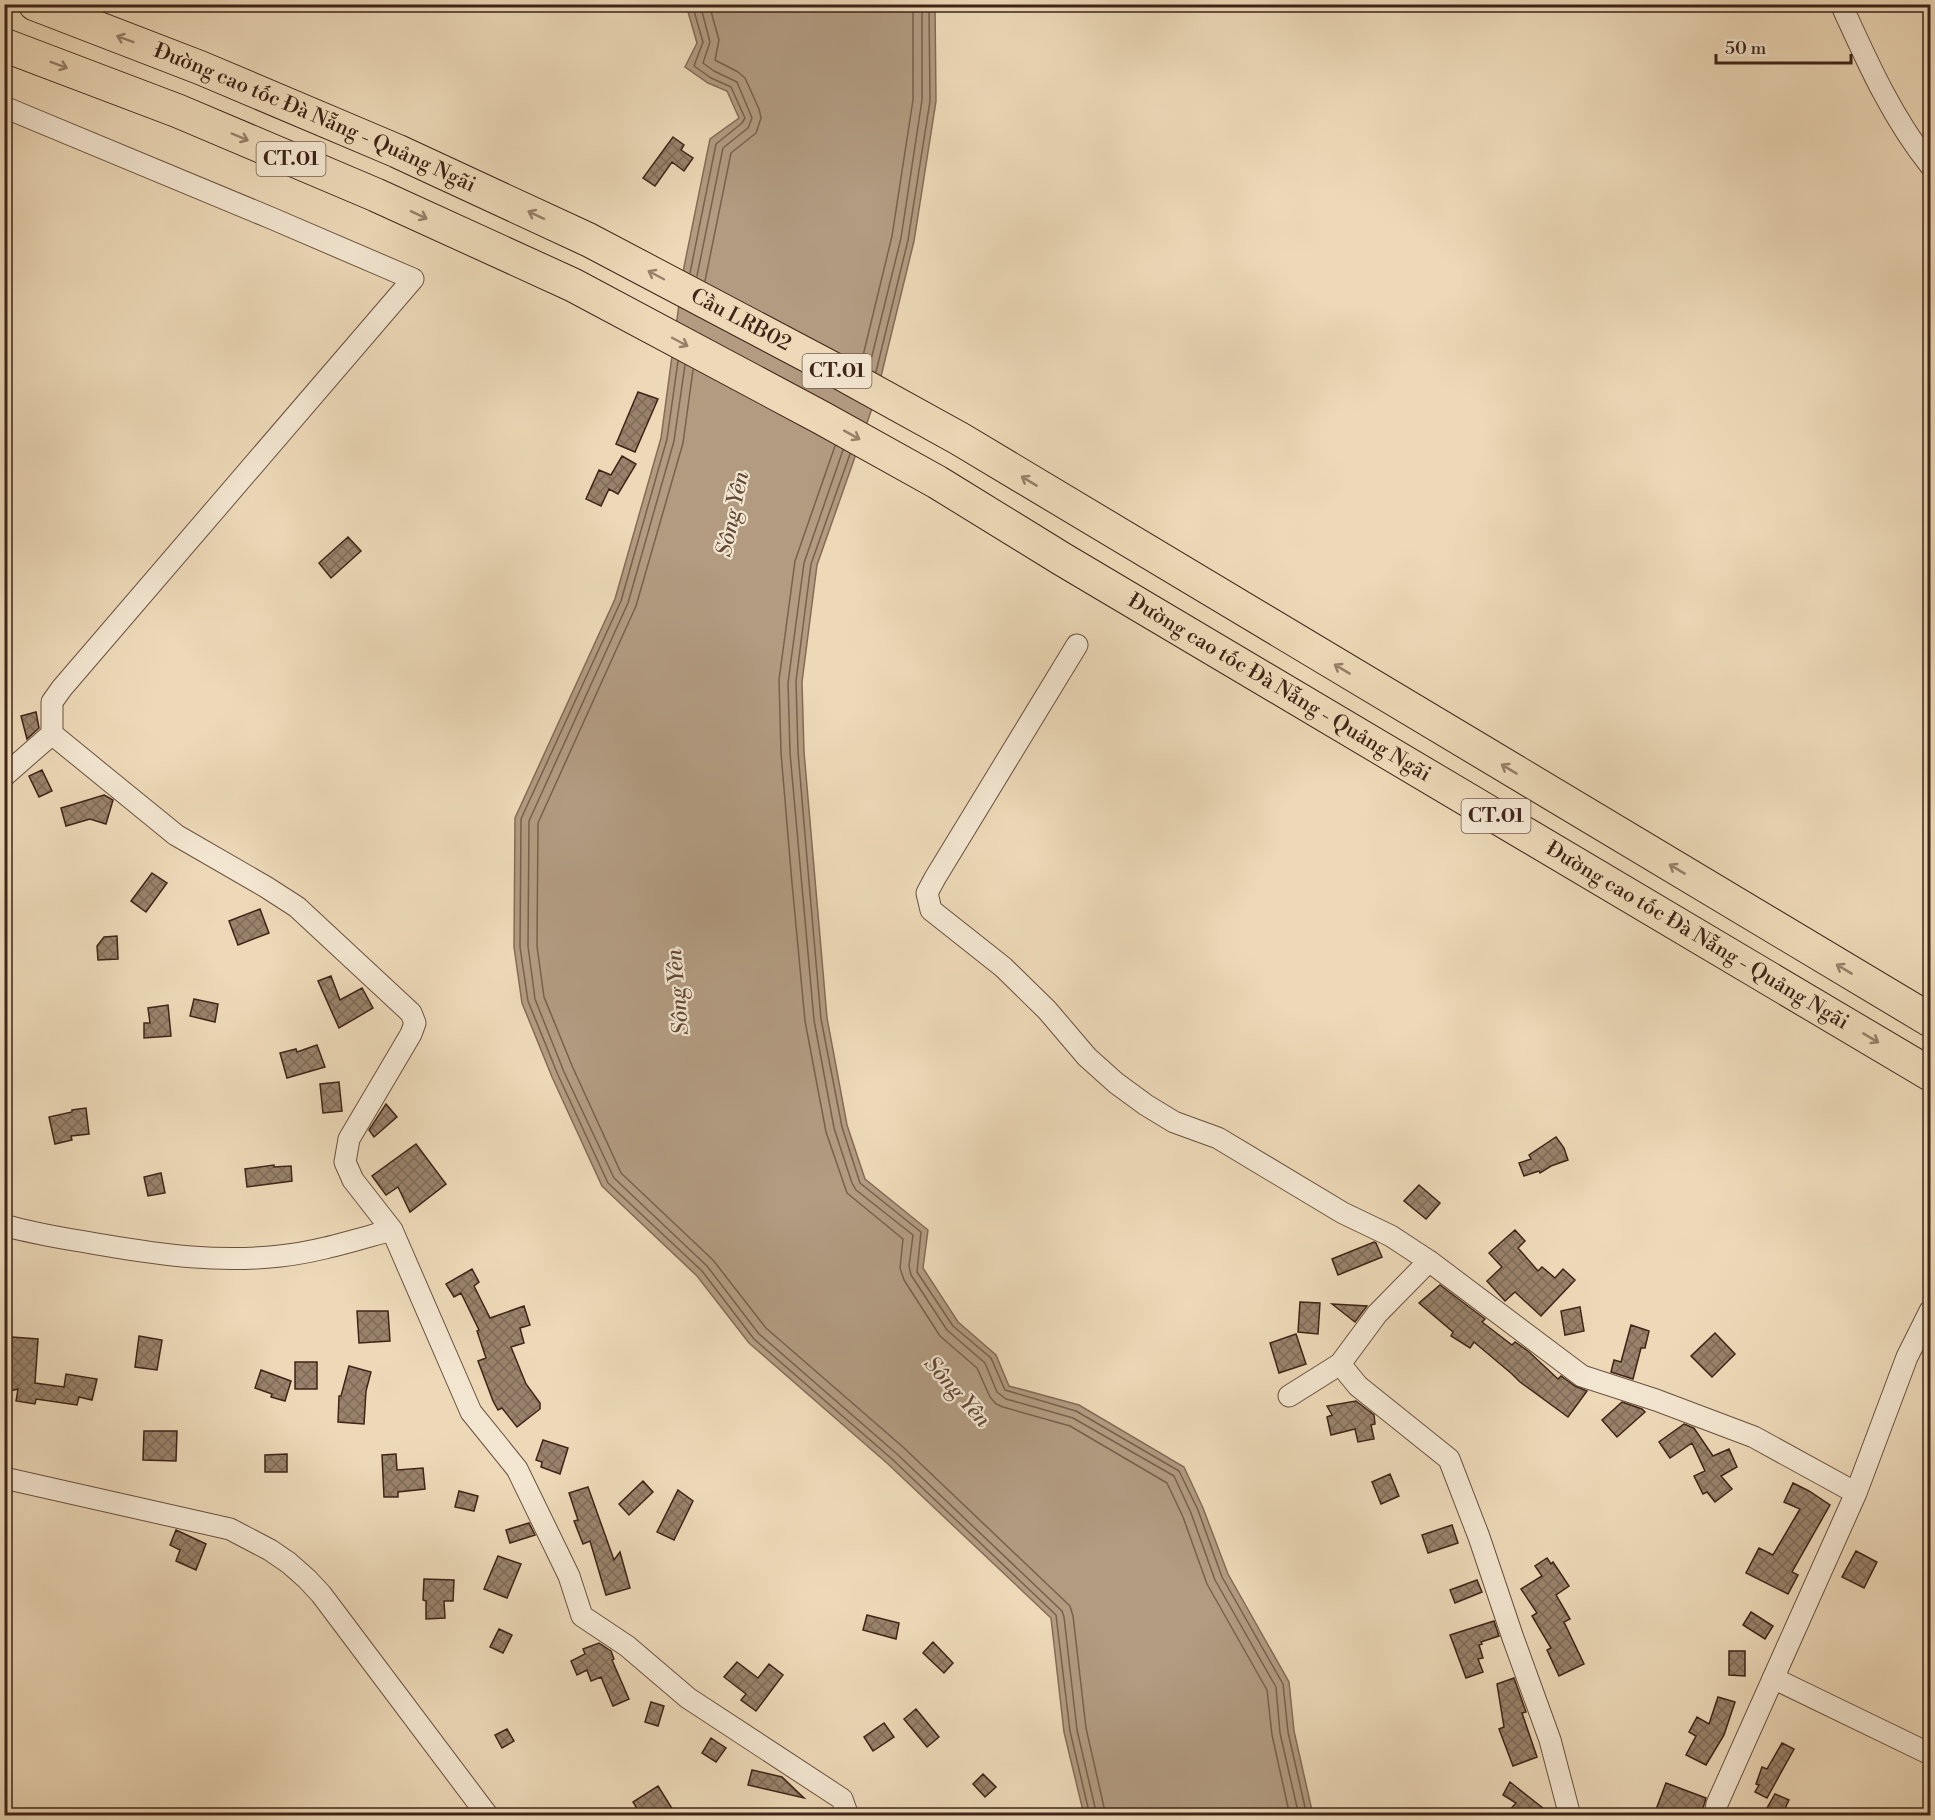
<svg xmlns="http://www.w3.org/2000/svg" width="1935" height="1820" viewBox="0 0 1935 1820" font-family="'Libre Bodoni',serif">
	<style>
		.water { fill: #b29b81; stroke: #846b57; stroke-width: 1.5 }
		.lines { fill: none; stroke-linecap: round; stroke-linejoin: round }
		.shore { stroke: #78604c; stroke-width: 1.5 }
		.building { fill: url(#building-cross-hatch); stroke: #3f2417; stroke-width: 1.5 }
		.street-casing { stroke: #6a513f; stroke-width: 23 }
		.highway-casing { stroke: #3f2417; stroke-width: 35 }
		.street { stroke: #f3e6d1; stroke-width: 21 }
		.highway { stroke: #edd9b8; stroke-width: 33 }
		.oneway { stroke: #967e68 }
		.labels { text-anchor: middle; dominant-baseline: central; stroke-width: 4.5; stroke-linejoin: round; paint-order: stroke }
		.shield { fill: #f3e6d1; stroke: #755e4f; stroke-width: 1.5 }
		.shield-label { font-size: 20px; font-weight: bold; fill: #3f2417 }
		.street-label { font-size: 21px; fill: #3f2417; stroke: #f3e6d1 }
		.water-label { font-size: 22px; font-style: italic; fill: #624837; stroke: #f3e6d1 }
	</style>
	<defs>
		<pattern id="building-cross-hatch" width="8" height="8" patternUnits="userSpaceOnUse" patternTransform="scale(1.5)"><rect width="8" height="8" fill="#99826b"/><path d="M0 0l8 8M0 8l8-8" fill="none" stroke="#7e6a57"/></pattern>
	</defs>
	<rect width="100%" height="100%" fill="#edd9b8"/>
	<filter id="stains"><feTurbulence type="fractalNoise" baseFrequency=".00333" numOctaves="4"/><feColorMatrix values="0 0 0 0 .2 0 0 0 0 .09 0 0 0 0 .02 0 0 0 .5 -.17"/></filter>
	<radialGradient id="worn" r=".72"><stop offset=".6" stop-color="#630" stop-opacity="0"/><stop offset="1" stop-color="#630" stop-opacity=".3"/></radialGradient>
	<path class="water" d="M686,5H935L936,101L914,241L876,397L817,565L802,682L804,752L827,1018L847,1125L865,1179L928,1230L923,1268L958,1322L996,1355L1009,1386L1079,1405L1184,1467L1203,1508L1228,1574L1289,1682L1294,1731L1313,1815H1084L1064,1732L1051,1618L888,1464L749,1343L697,1276L602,1186L552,1077L522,1003L514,947L515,818L615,599L661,438L684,267L710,139L739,118L727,91L708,83L685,67L697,43Z"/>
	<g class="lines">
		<path class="shore" d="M690,273L716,144L742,123L745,118L731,87L711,78L694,66L703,42L692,4
			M697,276L723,148L748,128L752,118L737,82L714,71L703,63L710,42L700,4
			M705,281L731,153L756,133L761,118L759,109L745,78L738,72L715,60L719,40L709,4
			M678,361L667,439L621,601L521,819L520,947L528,1001L558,1075L608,1183L702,1271L754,1339L892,1459L1056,1615L1070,1731L1090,1816
			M861,364L892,236L913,100V4
			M685,365L674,441L628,603L529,821L528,946L535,999L564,1072L614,1178L707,1266L759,1334L897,1454L1062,1611L1064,1617L1077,1730L1097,1816
			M869,368L901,238L922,100V4
			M693,370L683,443L636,606L538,823L537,946L544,997L573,1068L621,1173L713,1260L766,1328L903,1447L1070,1606L1073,1616L1086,1728L1106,1816
			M876,372L908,240L930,101L929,4
			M835,446L795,561L779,680L781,753L792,883L805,1021L826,1132L847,1193L903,1239L900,1268L904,1280L940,1336L977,1368L990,1397L996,1404L1003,1407L1070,1426L1167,1483L1183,1517L1207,1584L1267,1690L1272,1735L1290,1816
			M843,450L804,563L788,683L790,753L814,1020L834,1128L852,1183L856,1190L913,1235L909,1266L911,1275L947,1330L985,1363L997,1392L1006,1399L1073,1418L1174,1476L1191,1513L1215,1580L1276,1687L1280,1733L1299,1816
			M850,454L811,564L796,681L798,752L809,882L821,1019L842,1127L860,1183L921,1232L917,1272L953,1326L991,1358L1005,1390L1076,1411L1179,1471L1198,1510L1222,1577L1283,1684L1288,1732L1307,1816"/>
	</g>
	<path class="building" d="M673,137L684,145L681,150L693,158L684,171L672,162L655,186L643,178Z
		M638,392L658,399L635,452L616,444Z
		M622,456L636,464L618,494L609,489L601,506L586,499L599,470L611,475Z
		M348,537L361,551L331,578L319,563Z
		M36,712L39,728L27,739L21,716Z
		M42,770L52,791L39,797L29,776Z
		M104,795L113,800L106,824L90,819L66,826L61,808Z
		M152,873L167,883L146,912L131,901Z
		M260,909L269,933L238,945L229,921Z
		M117,936L118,959L98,960L97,946L104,937Z
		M331,976L340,1000L362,988L373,1008L339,1028L318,981Z
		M194,999L218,1004L215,1022L190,1016Z
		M168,1005L171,1036L144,1038V1023H150L148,1008Z
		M317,1045L325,1067L287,1078L280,1053L296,1049L297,1052Z
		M339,1082L342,1111L323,1113L320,1084Z
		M386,1104L397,1117L374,1137L369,1130Z
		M86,1108L89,1134L71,1136L72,1140L55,1144L49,1117L72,1112V1110Z
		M1556,1137L1564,1148L1568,1160L1551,1166L1540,1173L1539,1171L1524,1176L1519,1163L1531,1159L1529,1155Z
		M416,1144L446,1184L410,1212L398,1187L386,1195L372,1176Z
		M274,1165V1167L291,1166L292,1181L247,1187L245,1169Z
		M161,1173L165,1193L148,1196L144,1177Z
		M1419,1185L1440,1203L1426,1219L1404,1201Z
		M1515,1230L1525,1241L1518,1248L1538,1271L1542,1267L1555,1278L1563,1269L1575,1280L1541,1316L1515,1292L1505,1301L1487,1281L1502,1267L1489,1253Z
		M1374,1242L1376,1243L1382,1257L1338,1275L1332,1259Z
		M472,1269L479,1282L474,1286L490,1318L524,1306L530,1325L520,1328L524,1343L511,1347L526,1384L540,1403V1409L517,1427L502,1408L498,1410L493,1401L478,1361L486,1358L477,1331L479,1330L461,1293L454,1297L446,1284Z
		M1440,1285L1477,1313L1485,1319L1482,1322L1512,1345L1515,1342L1528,1351L1558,1379L1561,1376L1575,1386L1587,1391L1568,1417L1520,1382L1512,1374L1474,1342L1470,1348L1451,1336L1453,1332L1419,1303Z
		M1300,1302L1320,1303L1318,1334L1298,1332Z
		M1332,1304L1367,1306L1355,1322Z
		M1580,1307L1584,1331L1565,1335L1561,1311Z
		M357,1311H388L390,1341L359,1343Z
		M1631,1325L1649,1331L1645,1348H1641L1633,1379L1611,1372L1614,1360L1621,1362Z
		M1715,1333L1735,1354L1712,1377L1691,1356Z
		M1296,1334L1306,1364L1279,1373L1270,1343Z
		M139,1336L162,1340L157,1370L135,1367Z
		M12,1337L38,1339L35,1383L64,1387L66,1374L97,1379L92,1400L79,1397L77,1405L36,1399L35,1404L16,1401L18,1389L10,1391Z
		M295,1362H317V1389H295Z
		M349,1366L371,1372L366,1391L364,1424L338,1422L339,1396H341Z
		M261,1370L291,1381L285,1401L271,1397L272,1394L255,1388Z
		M1356,1401L1374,1415L1375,1424L1371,1425L1374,1439L1358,1442L1355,1429L1331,1435L1327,1417L1332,1415L1327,1406Z
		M1622,1402L1642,1409L1645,1412L1617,1437L1602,1420Z
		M1684,1424L1694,1428L1713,1456L1729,1449L1737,1467L1721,1476L1732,1489L1715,1502L1707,1492L1703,1494L1694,1476L1705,1471L1692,1443L1670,1458L1659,1442Z
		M144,1431H177L176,1461L143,1460Z
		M543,1440L568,1448L560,1474L541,1467L542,1462L536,1460Z
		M287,1454V1472H265V1455Z
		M396,1454L397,1470L423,1468L425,1489L398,1492V1497H384L382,1455Z
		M1390,1474L1399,1496L1381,1504L1372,1482Z
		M643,1481L653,1492L629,1515L619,1504Z
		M1793,1483L1809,1491L1830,1505L1792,1572L1798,1575L1788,1594L1746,1573L1759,1548L1773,1555L1800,1509L1784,1502Z
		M588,1487L614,1560L620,1552L630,1588L606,1595L590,1541L583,1544L574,1521L578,1520L569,1493Z
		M678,1490L693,1501L674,1540L657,1532Z
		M459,1491L478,1496L474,1511L455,1507Z
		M529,1523L535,1535L510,1543L506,1530Z
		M1452,1525L1458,1543L1428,1553L1422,1535Z
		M176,1530L206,1544L196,1570L176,1561L180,1550L170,1545Z
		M1856,1551L1877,1562L1864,1588L1842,1577Z
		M498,1556L521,1564L507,1598L484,1589Z
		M1547,1558L1551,1564L1553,1562L1569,1586L1556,1595L1570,1619L1564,1622L1584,1664L1559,1676L1547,1650L1551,1648L1532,1616L1537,1613L1521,1589L1542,1576L1535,1566Z
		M424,1579L454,1580L453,1601H444L445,1618L426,1619V1601L423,1600Z
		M1477,1580L1482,1592L1455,1603L1450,1590Z
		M1751,1612L1773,1626L1765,1639L1743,1625Z
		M867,1615L899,1623L896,1639L863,1630Z
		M1494,1621L1499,1636L1481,1642L1482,1644L1479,1645L1483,1658L1478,1659L1483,1672L1466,1678L1450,1635Z
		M499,1629L512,1635L503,1653L490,1647Z
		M933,1642L953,1663L944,1673L923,1653Z
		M599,1643L611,1651L614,1659L612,1660L629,1699L613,1706L601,1677L591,1681L587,1670L577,1675L571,1661L585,1654L583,1649Z
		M1729,1651H1745V1676L1729,1675Z
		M737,1662L758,1678L769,1664L783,1675L756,1711L741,1700L746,1694L724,1677Z
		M1514,1678L1526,1712L1522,1713L1537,1757L1513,1766L1499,1729L1504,1727L1497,1684Z
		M1718,1697L1735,1702L1724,1735L1706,1765L1686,1755L1696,1736L1689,1732L1697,1717L1709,1724Z
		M651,1702L664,1706L658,1726L645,1722Z
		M916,1709L939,1737L927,1747L904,1719Z
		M884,1723L894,1737L873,1751L864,1737Z
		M507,1729L514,1741L502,1748L495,1735Z
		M711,1738L726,1748L716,1762L702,1753Z
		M1782,1743L1794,1749L1767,1798L1755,1792L1759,1785L1756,1784L1762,1767L1767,1769Z
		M752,1770L782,1777L804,1798L748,1785Z
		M983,1774L996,1787L985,1797L973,1784Z
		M1510,1782L1544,1809L1540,1815L1531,1811L1527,1815H1505L1516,1803L1503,1795Z
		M1666,1783L1706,1798L1701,1815H1654Z
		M658,1786L676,1815H641L633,1802Z
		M1775,1794L1789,1800L1782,1815H1763Z"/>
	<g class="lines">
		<defs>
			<path id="street" d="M1841,4C1866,59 1892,118 1930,165
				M4,107L271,218L413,279L62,688L52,702V734L176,835L266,887L297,907L411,1013L415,1023L411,1034L349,1139L345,1162L353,1180L392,1230L471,1412L517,1469L569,1576L582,1616L627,1646L688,1698L842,1799L848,1816
				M1077,645L935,878L927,893L931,910L1003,967L1047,1010L1087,1057L1116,1083L1146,1105L1174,1122L1218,1138L1343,1213L1391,1236L1429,1261L1582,1376L1656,1400L1754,1437L1856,1493
				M4,776L52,734
				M4,1225C37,1235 70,1239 103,1245C162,1255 220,1263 280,1256C318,1252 355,1240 392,1230
				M1340,1364L1358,1386L1449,1459L1479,1537L1513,1638L1550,1740L1570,1816
				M1289,1396L1340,1364L1377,1314L1429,1261
				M4,1478L230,1529L270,1550L289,1563L307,1579L321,1594L488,1816
				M1773,1678L1930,1754
				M1715,1816L1717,1804L1856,1493L1907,1357L1930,1311"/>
			<g id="highway">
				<path id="s1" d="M35,4L201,68L397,151L589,240L837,371L960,439L1930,1020"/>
				<path id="s2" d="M4,45L178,111L376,195L573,285L822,418L937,482L1062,559L1930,1074"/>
			</g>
		</defs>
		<use href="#street" class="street-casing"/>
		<use href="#highway" class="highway-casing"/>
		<use href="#street" class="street"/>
		<use href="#highway" class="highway"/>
	</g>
	<defs><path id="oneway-shaft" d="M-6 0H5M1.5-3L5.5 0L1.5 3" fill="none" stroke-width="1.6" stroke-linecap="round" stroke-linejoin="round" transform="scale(1.5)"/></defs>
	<g class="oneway">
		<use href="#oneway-shaft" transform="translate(125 39) rotate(-159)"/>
		<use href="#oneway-shaft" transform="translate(59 65) rotate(21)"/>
		<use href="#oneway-shaft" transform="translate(240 137) rotate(23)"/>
		<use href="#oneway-shaft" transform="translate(419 215) rotate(25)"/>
		<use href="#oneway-shaft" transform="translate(536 215) rotate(-155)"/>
		<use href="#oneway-shaft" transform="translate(656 275) rotate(-152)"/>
		<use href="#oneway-shaft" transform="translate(680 342) rotate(28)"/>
		<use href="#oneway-shaft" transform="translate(852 435) rotate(29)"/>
		<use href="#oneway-shaft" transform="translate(1029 481) rotate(-149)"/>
		<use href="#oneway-shaft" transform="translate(1342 669) rotate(-149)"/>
		<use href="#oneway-shaft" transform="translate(1509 769) rotate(-149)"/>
		<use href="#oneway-shaft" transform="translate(1677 869) rotate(-149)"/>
		<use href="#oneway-shaft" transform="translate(1844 969) rotate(-149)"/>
		<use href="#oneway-shaft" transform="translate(1871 1038) rotate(31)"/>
	</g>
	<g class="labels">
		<g class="shield">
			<rect x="256.5" y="142" width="69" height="34" rx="4.5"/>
			<rect x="802.5" y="354" width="69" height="34" rx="4.5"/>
			<rect x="1461.5" y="799" width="69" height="34" rx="4.5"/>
		</g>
		<g class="shield-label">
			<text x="291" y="159">CT.01</text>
			<text x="837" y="371">CT.01</text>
			<text x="1496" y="816">CT.01</text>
		</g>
		<g class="street-label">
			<text stroke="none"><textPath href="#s1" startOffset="302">Đường cao tốc Đà Nẵng - Quảng Ngãi</textPath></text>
			<text stroke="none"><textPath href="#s1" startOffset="774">Cầu LRB02</textPath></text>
			<text stroke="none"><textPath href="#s2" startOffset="1431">Đường cao tốc Đà Nẵng - Quảng Ngãi</textPath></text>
			<text stroke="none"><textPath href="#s2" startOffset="1917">Đường cao tốc Đà Nẵng - Quảng Ngãi</textPath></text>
		</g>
		<g class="water-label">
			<text transform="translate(733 514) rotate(-78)">Sông Yên</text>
			<text transform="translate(678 992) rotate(-95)">Sông Yên</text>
			<text transform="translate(957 1392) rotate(48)">Sông Yên</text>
		</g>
	</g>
	<rect width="1935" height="1820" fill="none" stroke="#edd9b8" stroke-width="24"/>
	<rect x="6" y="6" width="1923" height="1808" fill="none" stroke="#3f2417" stroke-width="3"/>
	<rect x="12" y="12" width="1911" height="1796" fill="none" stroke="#3f2417" stroke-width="1.5"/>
	<path d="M1716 54v9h135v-9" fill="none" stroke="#3f2417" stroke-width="3"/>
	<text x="1725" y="54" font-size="18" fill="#3f2417" stroke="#f3e6d1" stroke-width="4.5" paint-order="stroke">50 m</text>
	<rect width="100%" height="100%" filter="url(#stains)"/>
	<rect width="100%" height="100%" fill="url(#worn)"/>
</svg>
